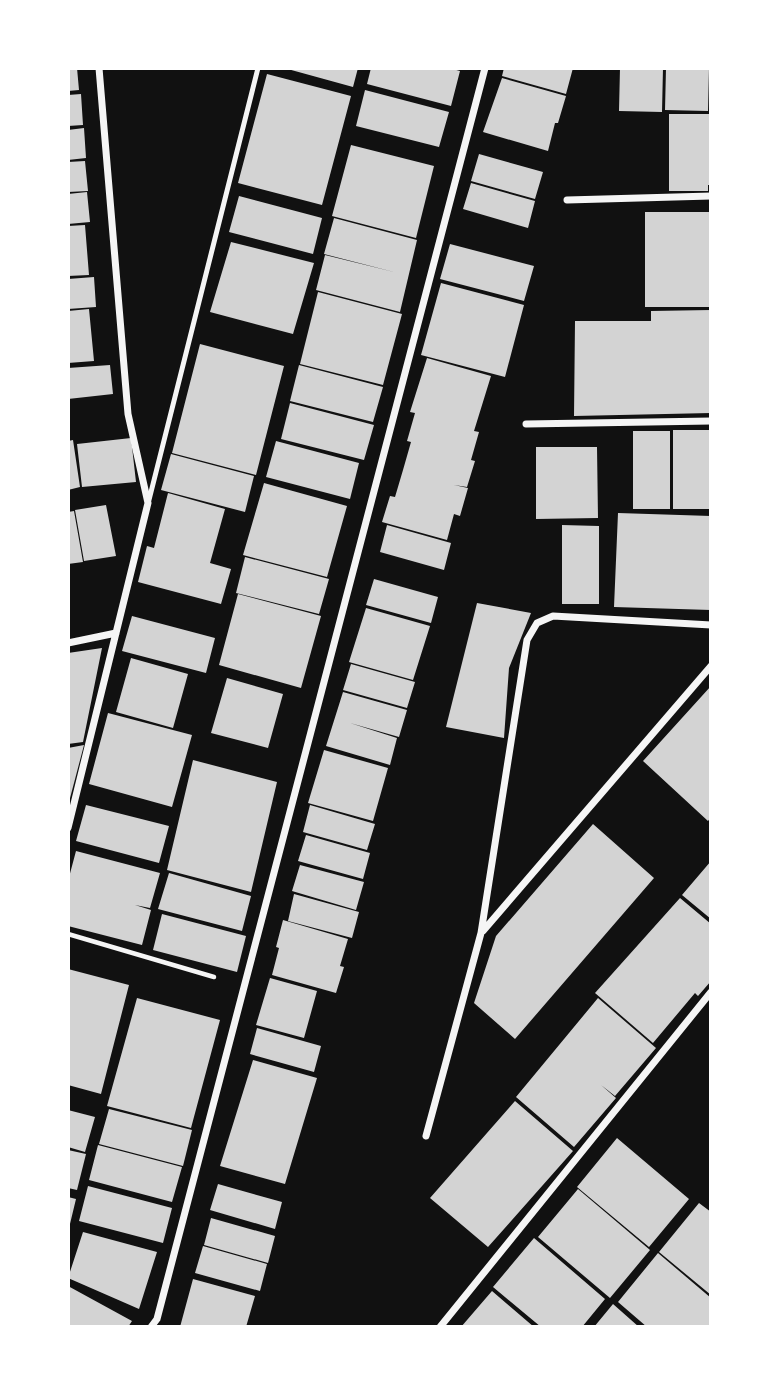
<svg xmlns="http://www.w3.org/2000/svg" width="779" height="1395" viewBox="0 0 779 1395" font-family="Montserrat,sans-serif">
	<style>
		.building { fill: #d3d3d3 }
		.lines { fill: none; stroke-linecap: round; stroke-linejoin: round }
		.path { stroke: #f5f5f5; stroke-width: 4.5 }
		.service { stroke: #f5f5f5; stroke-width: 5 }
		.minor { stroke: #f5f5f5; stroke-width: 7 }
	</style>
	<rect width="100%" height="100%" fill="#111"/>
	<path class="building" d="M68,68H77L79,90L68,91Z
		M284,68H358L353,87Z
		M371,68H449L460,71L451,106L367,84Z
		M504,68H573L566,94L502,76Z
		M620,68H663L662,112L619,111Z
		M666,68H709L708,111L665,110Z
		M267,74L351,96L322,205L238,183Z
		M502,78L566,96L558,123H555L548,151L483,132Z
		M365,90L449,112L439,147L356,126Z
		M81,94L83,125L68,126V95Z
		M669,114H711V185H708V191H669Z
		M84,128L86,158L68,160V130Z
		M351,145L434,166L416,238L332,216Z
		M479,154L543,172L535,199L471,181Z
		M85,161L88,191L68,192V162Z
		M471,183L535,201L528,228L463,209Z
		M87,192L90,222L68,224V194Z
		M239,196L322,218L313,254L229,232Z
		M645,212H711V307H645Z
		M334,218L417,240L400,312L316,290L325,255L394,272L324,254Z
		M85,225L89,275L68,276V226Z
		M231,242L314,263L293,334L210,312Z
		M450,244L534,266L524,301L440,279Z
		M94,277L96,307L68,309V279Z
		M441,283L524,305L505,377L421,355Z
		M318,292L402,314L383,385L300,364Z
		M89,309L94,361L68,363V311Z
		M711,310V413L574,416L575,321H651V311Z
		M200,344L284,366L256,475L172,453Z
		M427,358L491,376L474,431L479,432L471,460L475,461L467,487L454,485L468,488L460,516L454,514L447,540L382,522L390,496L395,497L403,470L411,442L407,441L415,413L410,412Z
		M110,365L113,394L68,399V368Z
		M299,365L383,387L373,422L290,401Z
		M290,403L374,425L364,460L281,439Z
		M673,430H711L710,509H673Z
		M633,431H670V509H633Z
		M131,438L136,482L82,487L77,444Z
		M73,440L80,487L68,490V441Z
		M276,441L359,463L350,499L266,477Z
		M536,447H597L598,518L536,519Z
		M171,454L254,476L245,512L161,490Z
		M264,483L347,506L327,577L243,555Z
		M168,493L225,509L210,563L231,569L221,604L138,582L147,546L154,548Z
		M106,505L116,556L84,561L75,510Z
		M74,511L83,562L68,564V512Z
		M618,513L711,516V610L614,607Z
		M387,525L451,543L444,570L380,552Z
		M562,525L599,526V604H562Z
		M245,557L329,579L319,614L236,593Z
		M374,579L438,597L431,623L366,605Z
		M238,594L321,616L301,688L219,665Z
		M477,603L531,613L509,668L504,738L446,727Z
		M366,608L430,626L413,680L349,662Z
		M132,616L215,638L206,673L122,651Z
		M102,648L83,742L68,744V653Z
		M131,658L188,674L173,728L116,712Z
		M351,664L415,682L407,708L343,690Z
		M227,678L283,694L268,748L211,733Z
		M711,686V817L708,821L643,761Z
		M343,692L407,710L399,737L350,723L397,738L390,765L326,746Z
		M108,713L192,735L172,807L89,784Z
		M84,745L69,802H68V748Z
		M324,750L388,768L373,821L308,803Z
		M193,760L277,782L251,892L167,870Z
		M86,805L169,826L159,863L76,841Z
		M310,805L375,824L367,850L303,832Z
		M593,824L654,878L515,1039L474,1003L496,936Z
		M306,835L370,853L363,879L298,861Z
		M76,851L160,873L150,908L135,905L151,910L142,945L68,926V881Z
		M711,861V919L682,895Z
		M300,865L364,882L356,910L292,891Z
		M169,873L251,896L242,931L158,909Z
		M294,894L359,912L352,938L288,921Z
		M680,898L711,924V981L698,996L695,993L653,1043L595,993Z
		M162,914L246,936L237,972L153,950Z
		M283,920L348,939L340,966L344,967L336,993L272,975L279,948L276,947Z
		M68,969L129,985L101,1094L68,1085Z
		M270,978L317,991L304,1038L256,1025Z
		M137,998L220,1020L191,1128L107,1106Z
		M598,998L656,1048L615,1096L601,1085L616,1098L574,1147L516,1097Z
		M257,1028L321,1046L314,1072L250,1054Z
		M253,1060L317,1078L285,1184L220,1166Z
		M515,1101L573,1151L488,1247L430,1198Z
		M109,1109L192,1130L183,1166L99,1144Z
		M68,1110L95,1117L85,1152L68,1147Z
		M617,1138L689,1199L649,1247L577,1187Z
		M98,1145L182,1167L172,1202L89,1180Z
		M68,1150L86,1154L77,1190L68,1188Z
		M218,1184L282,1202L275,1229L210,1210Z
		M88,1186L172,1208L163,1243L79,1221Z
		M578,1189L650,1250L610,1298L538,1237Z
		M68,1197L76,1199L69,1228H68Z
		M699,1203L711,1212V1295L659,1252Z
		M211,1218L275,1236L268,1263L204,1245Z
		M83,1232L157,1252L139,1309L68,1278Z
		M534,1238L605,1299L582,1327H541L493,1287Z
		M203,1246L267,1264L260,1291L195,1273Z
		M658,1253L711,1298V1327H647L618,1302Z
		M193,1279L255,1296L246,1327H180Z
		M68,1286L132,1321L128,1327H68Z
		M492,1291L534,1327H461Z
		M613,1304L639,1327H594Z"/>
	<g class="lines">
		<path class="path" d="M68,934L214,977"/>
		<path class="service" d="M149,500L258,68"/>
		<path class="minor" d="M567,200L711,196
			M526,424L711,421
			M68,643L116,633
			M68,828L148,503L128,414L99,68
			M483,931L711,666
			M426,1136L481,933L527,640L537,623L553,616L711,625
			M151,1327L157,1319L485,68
			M440,1327L711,992"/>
	</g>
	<rect width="779" height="1395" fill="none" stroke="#ffffff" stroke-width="140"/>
</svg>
